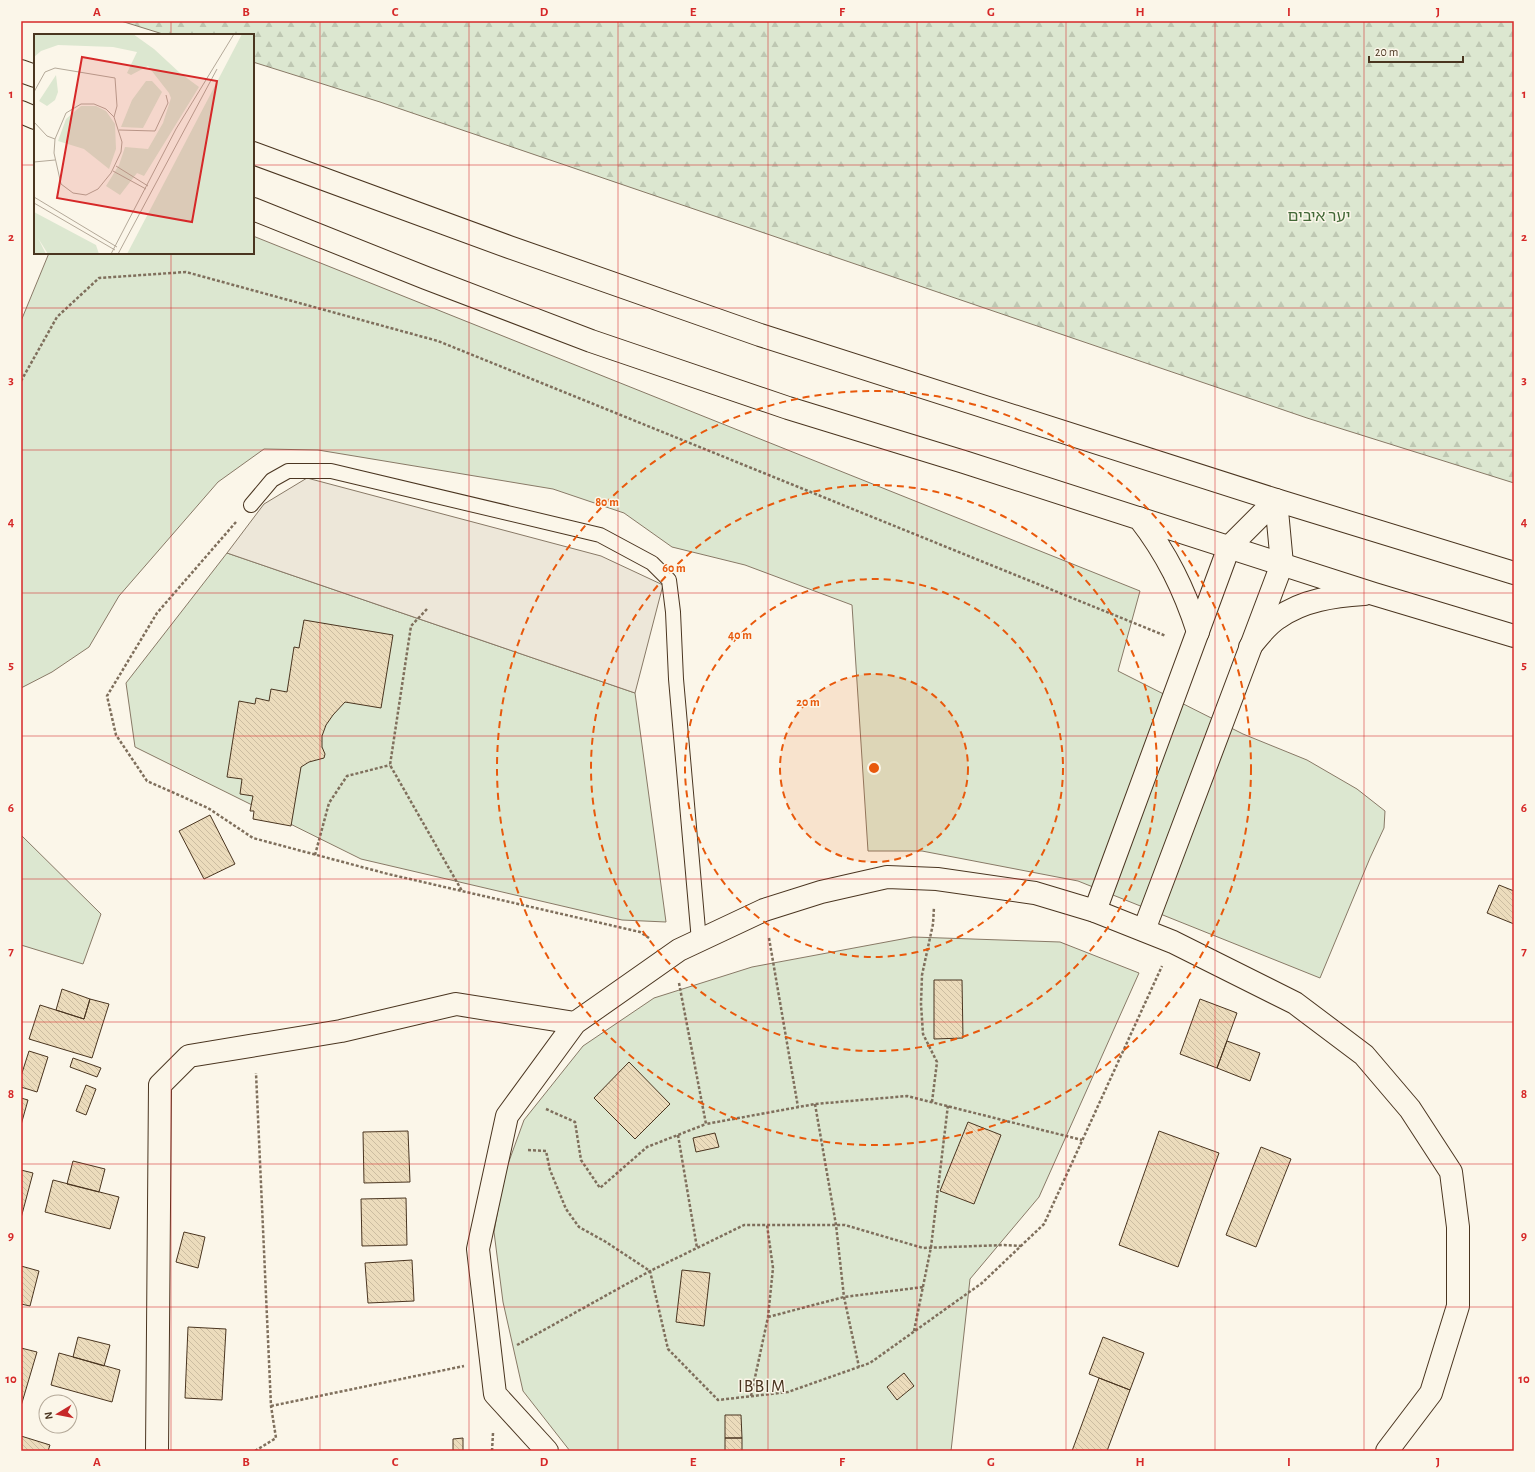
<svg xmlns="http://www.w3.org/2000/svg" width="1535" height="1472" viewBox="0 0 1535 1472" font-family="'Alegreya Sans','Noto Sans Hebrew',sans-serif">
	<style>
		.green { fill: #dce7d0; stroke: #887966 }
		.forest { fill: url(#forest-firs); stroke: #887966 }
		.parking { fill: #ede7d9; stroke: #887966 }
		.building { fill: url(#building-back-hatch); stroke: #4a3520 }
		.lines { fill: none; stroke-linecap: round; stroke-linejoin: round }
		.lane-casing { stroke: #4a3520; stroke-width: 16 }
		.street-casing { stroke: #4a3520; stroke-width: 24 }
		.secondary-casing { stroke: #4a3520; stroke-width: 24 }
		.primary-casing { stroke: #4a3520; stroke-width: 24 }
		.path { stroke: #7f6f5c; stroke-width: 2.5; stroke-dasharray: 3 2; stroke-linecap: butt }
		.lane { stroke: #fbf6e9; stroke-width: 14 }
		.street { stroke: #fbf6e9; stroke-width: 22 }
		.secondary { stroke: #fbf6e9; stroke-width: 22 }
		.primary { stroke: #fbf6e9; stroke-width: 22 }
		.grid { fill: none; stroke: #d62828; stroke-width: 1; stroke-opacity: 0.55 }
		.ring { fill: none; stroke: #e8590c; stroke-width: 2; stroke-dasharray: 7 5 }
		.labels { text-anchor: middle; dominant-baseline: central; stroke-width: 3; stroke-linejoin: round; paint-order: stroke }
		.park-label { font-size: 16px; fill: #436837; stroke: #fbf6e9 }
		.quarter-label { font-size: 18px; letter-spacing: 1px; fill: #4a3520; stroke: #fbf6e9 }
		.inset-road { fill: none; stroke: #b4a999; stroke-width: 1 }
		.view { fill: #d62828; fill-opacity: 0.15; stroke: #d62828; stroke-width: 2 }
		.inset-edge { fill: none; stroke: #4a3520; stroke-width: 2 }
		.centre { fill: #e8590c; stroke: #fbf6e9; stroke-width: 2 }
		.ring-label { font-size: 12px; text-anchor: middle; font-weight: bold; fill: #e8590c; stroke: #fbf6e9; stroke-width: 3; stroke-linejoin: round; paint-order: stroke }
		.neatline { fill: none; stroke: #d62828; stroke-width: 1.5 }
		.grid-label { font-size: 13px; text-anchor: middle; font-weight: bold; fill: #d62828 }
	</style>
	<defs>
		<pattern id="forest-firs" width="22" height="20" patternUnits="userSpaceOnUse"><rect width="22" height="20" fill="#dce7d0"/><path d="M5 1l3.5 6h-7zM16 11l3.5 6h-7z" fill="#bec7b2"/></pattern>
		<pattern id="building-back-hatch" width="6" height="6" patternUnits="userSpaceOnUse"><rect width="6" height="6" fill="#ecdcbc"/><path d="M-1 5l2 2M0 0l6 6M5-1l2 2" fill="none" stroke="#ccbda1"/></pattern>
	</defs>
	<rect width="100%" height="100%" fill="#fbf6e9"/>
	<path class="green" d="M253,236L1140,591L1118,671L1243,734L1307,760L1357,789L1385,811L1384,828L1370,858L1320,978L1078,881L922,851H868L852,605L745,565L672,547L624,513L553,489L318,450L264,449L218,482L119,596L89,647L52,672L21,688V321L49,253H253Z
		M227,553L635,693L666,922L622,920L361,859L135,747L126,683Z
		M21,835L101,914L83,964L21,945Z
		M913,937L1060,942L1139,973L1039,1197L970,1279L951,1451H570L523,1391L503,1302L494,1232L504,1175L524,1120L583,1046L654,998L752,967Z"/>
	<path class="forest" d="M121,21H1514V483L1307,418L380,102L253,62V35H166Z"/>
	<path class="parking" d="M307,478L601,556L663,585L635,693L227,553L264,504Z"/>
	<path class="building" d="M304,620L393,635L381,708L345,702L333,715L326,725L322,736V747L325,754L324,758L309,762L301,767L291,826L253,819L254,811H250L253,796L240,794L242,779L227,777L239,701L255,704L256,698L269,701L271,689L287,692L294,647L299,648Z
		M210,815L235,864L204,879L179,831Z
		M1499,885L1514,891V924L1487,913Z
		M934,980H962L963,1038L934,1039Z
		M62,989L90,999L84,1019L56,1010Z
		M90,999L109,1004L92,1058L29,1039L40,1005L84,1019Z
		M1200,999L1237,1013L1217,1068L1180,1054Z
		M1227,1041L1260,1053L1250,1081L1217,1068Z
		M29,1051L48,1057L37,1092L21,1087V1076Z
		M73,1058L101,1068L97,1077L70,1067Z
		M629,1062L670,1104L635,1139L594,1098Z
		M86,1085L96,1089L86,1115L76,1111Z
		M21,1098L28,1100L21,1125Z
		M968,1122L1001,1135L974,1204L940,1191Z
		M408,1131L410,1182L364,1183L363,1132Z
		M1159,1131L1219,1153L1178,1267L1119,1245Z
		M715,1133L719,1147L696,1152L693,1138Z
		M1261,1147L1291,1159L1256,1247L1226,1235Z
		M73,1161L105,1169L99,1192L67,1184Z
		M21,1170L33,1173L21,1218Z
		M53,1180L119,1197L110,1229L45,1212Z
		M406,1198L407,1245L362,1246L361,1199Z
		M184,1232L205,1237L198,1268L176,1262Z
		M412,1260L414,1301L368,1303L365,1263Z
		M21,1266L39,1271L30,1306L21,1304Z
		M682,1270L710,1273L704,1326L676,1322Z
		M188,1327L226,1329L222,1400L185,1398Z
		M78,1337L110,1345L104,1366L73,1357Z
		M1103,1337L1144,1353L1130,1390L1089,1374Z
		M21,1348L37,1352L21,1406Z
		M59,1353L120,1370L112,1402L51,1385Z
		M904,1373L914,1386L897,1400L887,1387Z
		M1099,1378L1130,1390L1107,1451H1072Z
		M725,1415H741L742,1438H725Z
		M21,1436L50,1445L48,1451H21Z
		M463,1438V1451H453V1439Z
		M725,1438H742V1451H725Z"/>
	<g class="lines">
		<defs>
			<path id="lane" d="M251,505L272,480L288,471H331L600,535L652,563L669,580L673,612L676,679L699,941"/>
			<path id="street" d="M157,1451L160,1085L189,1056L341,1031L456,1004L575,1023
				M547,1451L495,1394L491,1360L478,1249L507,1116L575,1023L679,950L764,910L821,892L887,877L937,879L1035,893L1095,911L1173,942L1295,1003L1364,1055L1410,1109L1451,1172L1458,1227V1306L1431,1393L1387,1451"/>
			<path id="secondary" d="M1095,911L1229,547L1276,500
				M1144,930L1282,564L1276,500"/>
			<path id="primary" d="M21,71L35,76
				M21,112L35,118
				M253,153L509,247L760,335L1276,500L1514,573
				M253,209L426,278L591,341L788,408L964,462L1374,594L1514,636
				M1139,518C1167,554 1184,589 1198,632
				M1250,647C1258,637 1267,625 1278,618C1303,600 1334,596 1364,594"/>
		</defs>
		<use href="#lane" class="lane-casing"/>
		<use href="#street" class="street-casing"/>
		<use href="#secondary" class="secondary-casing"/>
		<use href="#primary" class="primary-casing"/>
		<path class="path" d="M21,381L57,317L99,278L186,272L438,341L1166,636
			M236,522L157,613L107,696L116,735L147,781L208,808L253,838L388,874L640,932L649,938
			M427,609L411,626L390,765L462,891
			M315,855L329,803L347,776L390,765
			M769,938L798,1107
			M679,983L706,1124L815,1104L907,1096L1082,1140
			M932,1102L937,1062L923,1034L921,1004L922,975L933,924L934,907
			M815,1104L836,1225L844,1297L859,1367
			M546,1109L575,1122L581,1160L600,1188L647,1147L706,1124
			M678,1135L697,1248
			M528,1150L546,1151L550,1170L566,1209L579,1227L606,1242L650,1271L668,1349L718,1400L788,1392L870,1363L982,1283L1044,1224L1162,966
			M768,1317L844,1297L923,1287
			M914,1331L931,1247L948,1105
			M517,1345L650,1271L744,1225H845L923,1248L1004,1245L1021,1246
			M751,1396L768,1317L773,1268L767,1225
			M271,1406L464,1366
			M255,1451L276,1438L271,1406L256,1073
			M492,1451L493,1433"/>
		<use href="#lane" class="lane"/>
		<use href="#street" class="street"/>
		<use href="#secondary" class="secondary"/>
		<use href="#primary" class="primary"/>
	</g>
	<path class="grid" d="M171,21V35M320,21V1451M469,21V1451M618,21V1451M768,21V1451M917,21V1451M1066,21V1451M1215,21V1451M1364,21V1451M21,165H35M253,165H1514M171,253V1451M21,308H1514M21,450H1514M21,593H1514M21,736H1514M21,879H1514M21,1022H1514M21,1164H1514M21,1307H1514"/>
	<circle cx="874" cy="768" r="94" fill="#e8590c" fill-opacity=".12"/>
	<g class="ring">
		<circle cx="874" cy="768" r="94"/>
		<circle cx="874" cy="768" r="189"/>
		<circle cx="874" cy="768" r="283"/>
		<circle cx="874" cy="768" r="377"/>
	</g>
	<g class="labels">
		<g class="park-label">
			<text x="1319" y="216">יער איבים</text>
		</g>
		<g class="quarter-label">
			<text x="762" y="1387">IBBIM</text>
		</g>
	</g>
	<g transform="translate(34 34)">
		<rect width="220" height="220" fill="#fbf6e9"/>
		<path d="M0,0H99L120,15L146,39L165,53L110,142L103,139L86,161L72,152L85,131L91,113L114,115L129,89L137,64L135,59L114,32L97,41L93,39L103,18L79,13L24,11L7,17L0,23ZM22,41L24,58L21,66L13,72L5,67ZM112,47H118L128,58L109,94L87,93L98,66ZM47,72H62L72,77L81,90L82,115L75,135L50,115L24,107L32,85ZM0,178L62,211L65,220H14L4,204L12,220H0Z" fill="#dce7d0"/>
		<path d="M208,0H220V220H93Z" fill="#dce7d0"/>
		<path class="inset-road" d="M0,58L11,38L21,34L81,44L83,72L80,83M47,70H60L72,75L80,83L88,108L87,118L77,139L64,155L52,161L39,159L27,150L20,119L21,105L32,79ZM0,88L13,102L21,105M85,96L121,97L134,69L132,61M0,128L21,126M82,132L114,152M79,137L112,155M0,163L83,213M0,169L81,216M77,220L142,95L200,0M84,220L183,35"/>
		<path class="view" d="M48,23L183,47L158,188L23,164Z"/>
		<rect width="220" height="220" class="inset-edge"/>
	</g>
	<circle cx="874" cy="768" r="6" class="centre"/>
	<g class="ring-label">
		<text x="607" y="506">80 m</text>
		<text x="674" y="572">60 m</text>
		<text x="740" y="639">40 m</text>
		<text x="808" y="706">20 m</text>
	</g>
	<rect width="1535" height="1472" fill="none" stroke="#fbf6e9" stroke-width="44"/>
	<g transform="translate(58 1414) rotate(260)"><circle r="19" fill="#fbf6e9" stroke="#b4a999"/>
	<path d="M0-3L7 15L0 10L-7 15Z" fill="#c62828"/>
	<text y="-6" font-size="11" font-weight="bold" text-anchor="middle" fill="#4a3520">N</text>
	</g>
	<path d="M1369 56v6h94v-6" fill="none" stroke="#4a3520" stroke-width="2"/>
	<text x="1375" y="56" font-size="12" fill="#4a3520" stroke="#fbf6e9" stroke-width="3" paint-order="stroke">20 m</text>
	<rect x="22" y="22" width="1491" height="1428" class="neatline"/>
	<g class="grid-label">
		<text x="97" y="16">A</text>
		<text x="246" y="16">B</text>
		<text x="395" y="16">C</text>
		<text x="544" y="16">D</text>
		<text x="693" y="16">E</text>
		<text x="842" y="16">F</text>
		<text x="991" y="16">G</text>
		<text x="1140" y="16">H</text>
		<text x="1289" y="16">I</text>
		<text x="1438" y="16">J</text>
		<text x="11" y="98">1</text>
		<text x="1524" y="98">1</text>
		<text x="11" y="241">2</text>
		<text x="1524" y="241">2</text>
		<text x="11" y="384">3</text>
		<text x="1524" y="384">3</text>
		<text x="11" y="526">4</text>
		<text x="1524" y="526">4</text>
		<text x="11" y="669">5</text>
		<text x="1524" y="669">5</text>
		<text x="11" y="812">6</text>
		<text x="1524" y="812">6</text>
		<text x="11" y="955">7</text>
		<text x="1524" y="955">7</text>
		<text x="11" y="1098">8</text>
		<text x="1524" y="1098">8</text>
		<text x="11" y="1240">9</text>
		<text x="1524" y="1240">9</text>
		<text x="11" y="1383">10</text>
		<text x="1524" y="1383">10</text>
		<text x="97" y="1466">A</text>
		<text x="246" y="1466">B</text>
		<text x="395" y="1466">C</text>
		<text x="544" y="1466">D</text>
		<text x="693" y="1466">E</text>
		<text x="842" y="1466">F</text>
		<text x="991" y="1466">G</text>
		<text x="1140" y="1466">H</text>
		<text x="1289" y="1466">I</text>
		<text x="1438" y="1466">J</text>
	</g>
</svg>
